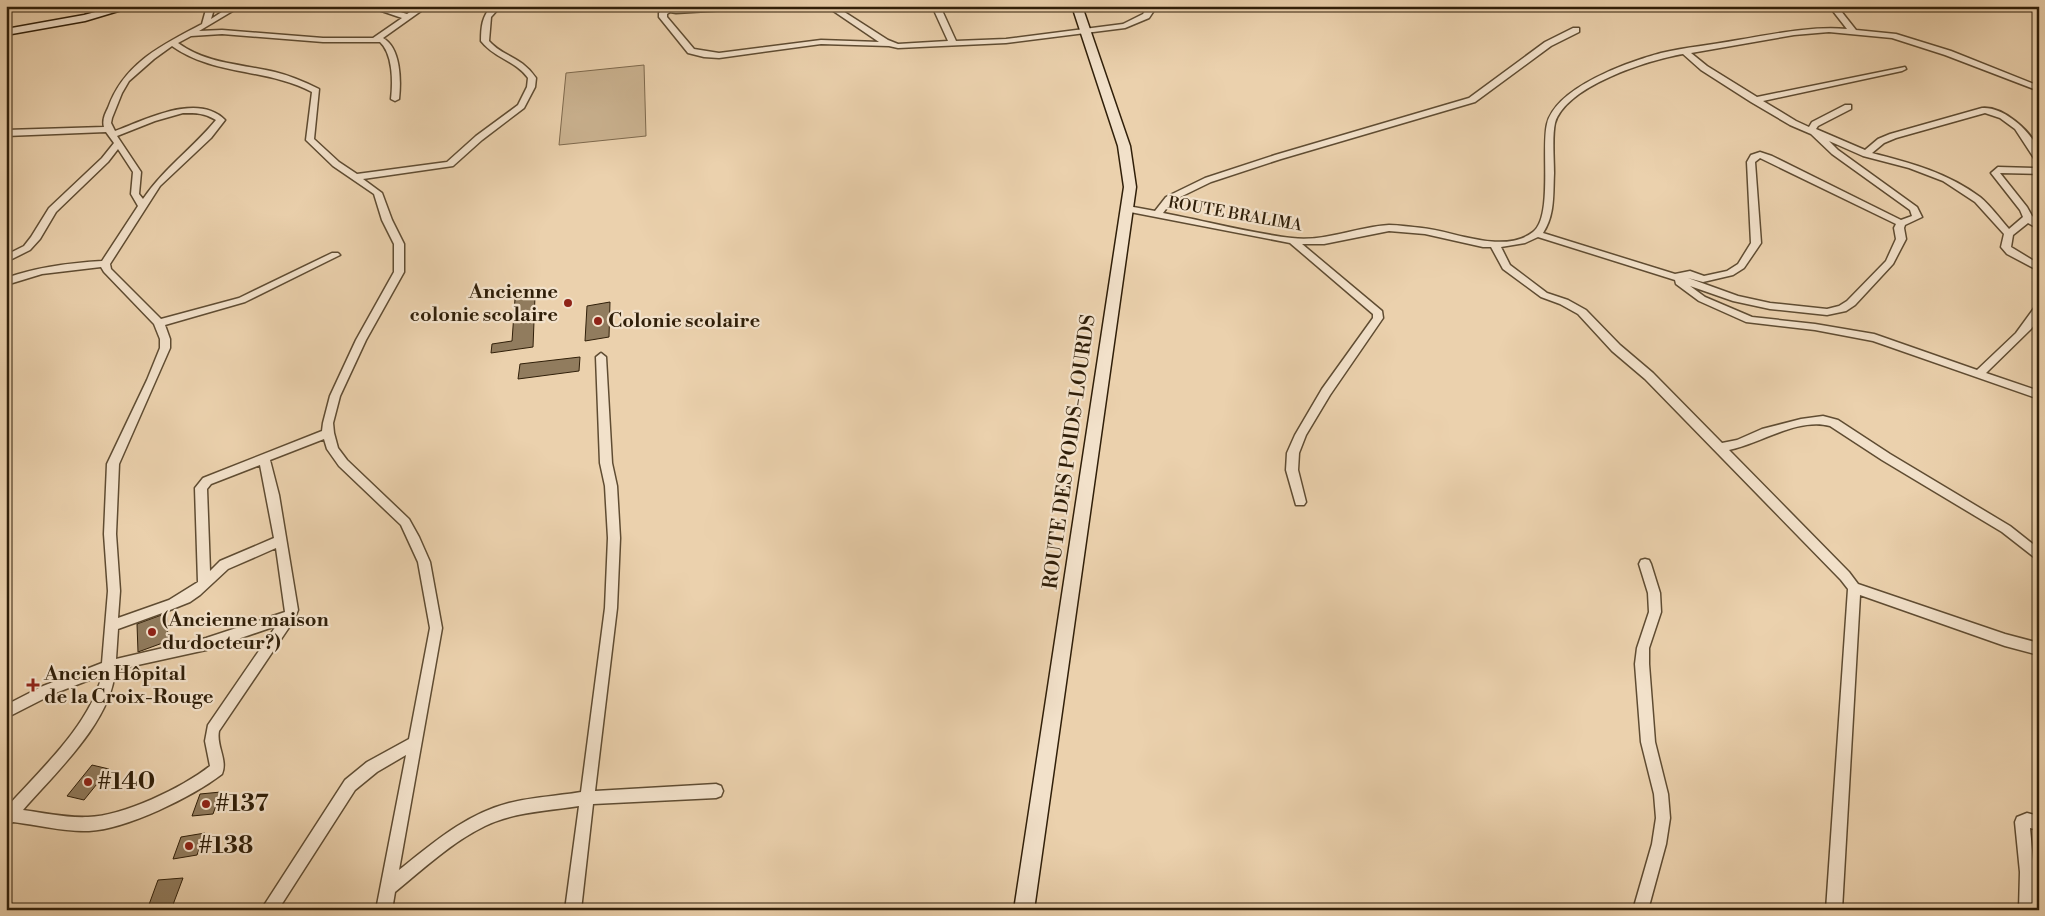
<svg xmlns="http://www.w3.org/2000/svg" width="2045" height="916" viewBox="0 0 2045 916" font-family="'Libre Bodoni',serif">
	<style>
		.green { fill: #cbb391; stroke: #7e694d }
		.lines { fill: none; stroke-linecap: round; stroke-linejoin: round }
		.river { fill: #ab9475; fill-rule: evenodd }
		.building { fill: #917c5e; stroke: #301f09 }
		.street-casing { stroke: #5f4c32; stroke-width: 3 }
		.secondary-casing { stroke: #301f09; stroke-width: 3 }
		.street { fill: #f2e1ca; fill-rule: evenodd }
		.secondary { fill: #f2e1ca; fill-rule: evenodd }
		.poi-dot { fill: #8f2418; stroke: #f2e1ca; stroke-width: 2 }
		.labels { text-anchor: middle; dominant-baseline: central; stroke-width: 4.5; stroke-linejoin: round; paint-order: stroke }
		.far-street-label { font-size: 16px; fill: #301f09; stroke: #f2e1ca }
		.poi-label { font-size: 20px; font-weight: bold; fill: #301f09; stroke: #f2e1ca; text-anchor: start }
		.street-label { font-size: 20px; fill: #301f09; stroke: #f2e1ca }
		.near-poi-label { font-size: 24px; font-weight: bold; fill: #301f09; stroke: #f2e1ca; text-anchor: start }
	</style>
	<rect width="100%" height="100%" fill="#ebd1ad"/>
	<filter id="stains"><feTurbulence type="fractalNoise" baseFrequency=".004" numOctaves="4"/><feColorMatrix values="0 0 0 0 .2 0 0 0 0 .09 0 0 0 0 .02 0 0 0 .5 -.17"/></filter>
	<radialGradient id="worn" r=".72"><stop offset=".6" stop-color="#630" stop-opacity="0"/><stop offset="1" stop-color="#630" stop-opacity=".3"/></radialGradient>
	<path class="green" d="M644,65L646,136L559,145L566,73Z"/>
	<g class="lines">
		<path class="river" d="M54,6H89C83,12 60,12 54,6Z"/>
	</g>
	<path class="building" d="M535,296L533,347L491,353L492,344L512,341L515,299Z
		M610,302L609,337L585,341L587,306Z
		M580,357L579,371L518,379L520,364Z
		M167,613L168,641L138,652L137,624Z
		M92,765L109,769L84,800L67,796Z
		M221,792L213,814L192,816L200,794Z
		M205,833L197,855L173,859L181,837Z
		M183,878L171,910H147L158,880Z"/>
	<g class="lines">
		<defs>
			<path id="street" d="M207,6H215L211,19L231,6H241L199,31L222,30L323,38H373L402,18L367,6H380L407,14L419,6H428L383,38C401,48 401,81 399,99L395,101L391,99C393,82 393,54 380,42H323L222,34L191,36L178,43C207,64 241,64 275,72C291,76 305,82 319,89L314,139L339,162L357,174L447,162L476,136L518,105L527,87L528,78C516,61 494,58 481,41C481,27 482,16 492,6H501L491,17L489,41C503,57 521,56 536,78L535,87L524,108L482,140L453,166L363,179L382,193L392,220L404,244V272L366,340L340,396L333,423L334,433L338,448L347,460L409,519L419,537L430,562L442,628L399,870C433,843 466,814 509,803C532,797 557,796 581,792L605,608L608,538L605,486L600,463L596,357L601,353L606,357L612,463L617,486L620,538L617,608L595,791L716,784L721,786L723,791L721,796L716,798L593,804L581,910H565L579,806C548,811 513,812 485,826C452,842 423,869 395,892L392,910H376L406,755L377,772L355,790L278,910H261L345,780L367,762L409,739L430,628L418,562L401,525L339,466L327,449L324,439L270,460L279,495L298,610L294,620L219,731C216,746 228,760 222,774C192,797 127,829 89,831C64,832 38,825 13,822L6,826V808C40,770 90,725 102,675L53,694L6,718V705L43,686L102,663L108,591L104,534L107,464L147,380L160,348V339L154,324L104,272L101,267L42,274L6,285V278C37,267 69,263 102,261L138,206L131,194L133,172L118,149L108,162L56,212L40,239L30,250L6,262V255L24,246L31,237L49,208L102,158L114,143L106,132L6,136V130L104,127C102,120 105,114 108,108C124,63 162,45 202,24ZM172,46C214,76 267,68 312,92L306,140L333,166L374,194L382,220L394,244V272L356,340L330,396L323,423L322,431L203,478L195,488L198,582L169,600L118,618L120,591L116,534L119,464L170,348V339L165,325L245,302L340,255L338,253H332L239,298L161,319L111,269L110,264L160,186L211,138L225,120C198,92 145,120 115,131L111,123L112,118L122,93L129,81L154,59ZM183,113C196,113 205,113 216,120C193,148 163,169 143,199L139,194L141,172L117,136L155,121ZM260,465L274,538L220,561L210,571L207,489L211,484ZM276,548L285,612L206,638L116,659L118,629L165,612L190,602L200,595L228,569ZM276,626L208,725L205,741L210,766C182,788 123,816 88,817C66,818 44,813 23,810C55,773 112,721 115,670L206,650Z
				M648,6L676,9L763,6L759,8L676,13L670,12L667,14V17L694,49L719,53L821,40L879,42L826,6H835L888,40L898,44L948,41L932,6H940L956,41L1006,39L1123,24L1143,14L1149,6H1157L1149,18L1125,28L1006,43L898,48L889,46L821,44L719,58L704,57L688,53L659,17V13L662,10Z
				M1829,6H1837L1856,30L1896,34L1951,51L2039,86V91L1945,55L1892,38L1829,32L1794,35L1691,53L1707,66L1757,97L1905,67L1906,69L1902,71L1763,101L1796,121L1809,127L1812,122L1845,105H1851V109L1818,126L1816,129L1865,150L1878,139L1890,134L1982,108C2003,106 2031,131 2038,149C2039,153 2039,158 2039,162L2036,161L2015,129L2000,118L1985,113L1896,138L1884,143L1872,153C1911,163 1948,173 1980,197C1991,206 2000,219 2009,229L2023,217L2020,210L1991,173L1998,167L2039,168V174L2000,173L2027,207L2032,216L2039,221V229L2028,223L2013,235L2011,247L2039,264V271L2007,254L2001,247L2004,234L1975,202L1943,181L1909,168L1863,156L1829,141L1838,150L1917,207L1922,217L1905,225L1904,228L1906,239L1893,264L1855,305L1846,311L1827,315L1770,309L1733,301L1690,286L1705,297L1752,317L1815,324L1874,334L1977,370L2016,333L2035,307L2039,306V318L2031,329L1986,373L2039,391V399L1873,341L1815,330L1746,322L1699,301L1676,284L1675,280L1538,237L1525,243L1501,247L1510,265L1547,293L1568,300L1586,310L1620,345L1653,373L1722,443L1737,440L1762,429L1801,419L1823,416L1838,420L1890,454L2010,526L2039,549V561L2002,532L1882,460L1830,426C1798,417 1760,444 1729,450L1849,572L1858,584L2005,634L2039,643V655L2005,646L1860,595L1842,910H1826L1848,589L1841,580L1645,379L1612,351L1578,314L1560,304L1541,297L1503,269L1491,247H1483L1425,234L1389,231L1324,244H1302L1382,311L1383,318L1330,395L1306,435L1299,453L1298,470L1306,502L1304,505H1296L1286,470L1287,453L1295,435L1322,389L1373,318V314L1290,243L1125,211L1123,209L1128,206L1155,211L1166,197L1205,178L1275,155L1469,98L1545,42L1573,28H1579V32L1551,46L1475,102L1281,159L1211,182L1172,201L1163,213C1206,221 1249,233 1292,238C1326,242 1356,227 1389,225C1399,225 1411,227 1422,228C1454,231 1503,255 1533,232C1553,217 1541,148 1547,124C1556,87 1628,62 1661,53C1686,47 1712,45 1738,40C1774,34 1810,26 1847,29ZM1683,54L1701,70L1751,102L1790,125L1811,134L1832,154L1910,210L1912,216L1901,220L1772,156L1760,152L1751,155L1747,162L1751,243L1738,264L1727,271L1704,276L1690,271L1675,274L1543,233C1555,215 1553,194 1554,173C1554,159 1552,136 1555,123C1566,86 1648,60 1683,54ZM1760,158L1896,224L1894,228L1896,239L1886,261L1847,301L1839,306L1827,309L1770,303L1738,296L1688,278L1703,282L1733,275L1744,268L1761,243L1755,162Z
				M1645,559L1649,560L1651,564L1660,593L1661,612L1649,648V664L1655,742L1668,794L1670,818L1666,844L1648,910H1633L1652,844L1656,818L1654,794L1641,742L1635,664L1637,648L1649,612L1648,593L1639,564L1641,560Z
				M2027,813L2039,816V830L2030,828L2034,872L2035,910H2019L2020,872L2015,822L2017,817Z"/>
			<path id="secondary" d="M118,6H135L85,21L6,35V29L84,15Z
				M1072,6H1082L1130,146L1136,187L1034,910H1014L1124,187L1118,146Z"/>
		</defs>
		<use href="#street" class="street-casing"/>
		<use href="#secondary" class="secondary-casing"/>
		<use href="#street" class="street"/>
		<use href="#secondary" class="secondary"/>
	</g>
	<g class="poi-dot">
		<circle cx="568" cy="303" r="5"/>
		<circle cx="598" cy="321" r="5"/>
		<circle cx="152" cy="632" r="5"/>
		<path d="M30.5 677.5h5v5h5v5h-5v5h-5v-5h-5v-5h5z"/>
		<circle cx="88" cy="782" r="5"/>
		<circle cx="206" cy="804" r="5"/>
		<circle cx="189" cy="846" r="5"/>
	</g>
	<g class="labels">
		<g class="far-street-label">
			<text transform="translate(1235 214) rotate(10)">ROUTE BRALIMA</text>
		</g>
		<g class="poi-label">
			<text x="558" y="292" text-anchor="end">Ancienne<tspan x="558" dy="23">colonie scolaire</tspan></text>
			<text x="608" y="321">Colonie scolaire</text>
			<text x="162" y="620">(Ancienne maison<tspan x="162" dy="23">du docteur?)</tspan></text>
			<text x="44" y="674">Ancien Hôpital<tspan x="44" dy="23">de la Croix-Rouge</tspan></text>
		</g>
		<g class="street-label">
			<text transform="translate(1070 452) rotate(-82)">ROUTE DES POIDS-LOURDS</text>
		</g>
		<g class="near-poi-label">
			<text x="98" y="782">#140</text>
			<text x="216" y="804">#137</text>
			<text x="199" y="846">#138</text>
		</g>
	</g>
	<rect width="2045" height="916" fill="none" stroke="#ebd1ad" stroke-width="25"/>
	<rect x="8" y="8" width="2030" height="901" fill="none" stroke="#301f09" stroke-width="2.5"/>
	<rect x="12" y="12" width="2020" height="891" fill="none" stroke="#301f09"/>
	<rect width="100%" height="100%" filter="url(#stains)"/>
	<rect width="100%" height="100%" fill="url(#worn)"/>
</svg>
